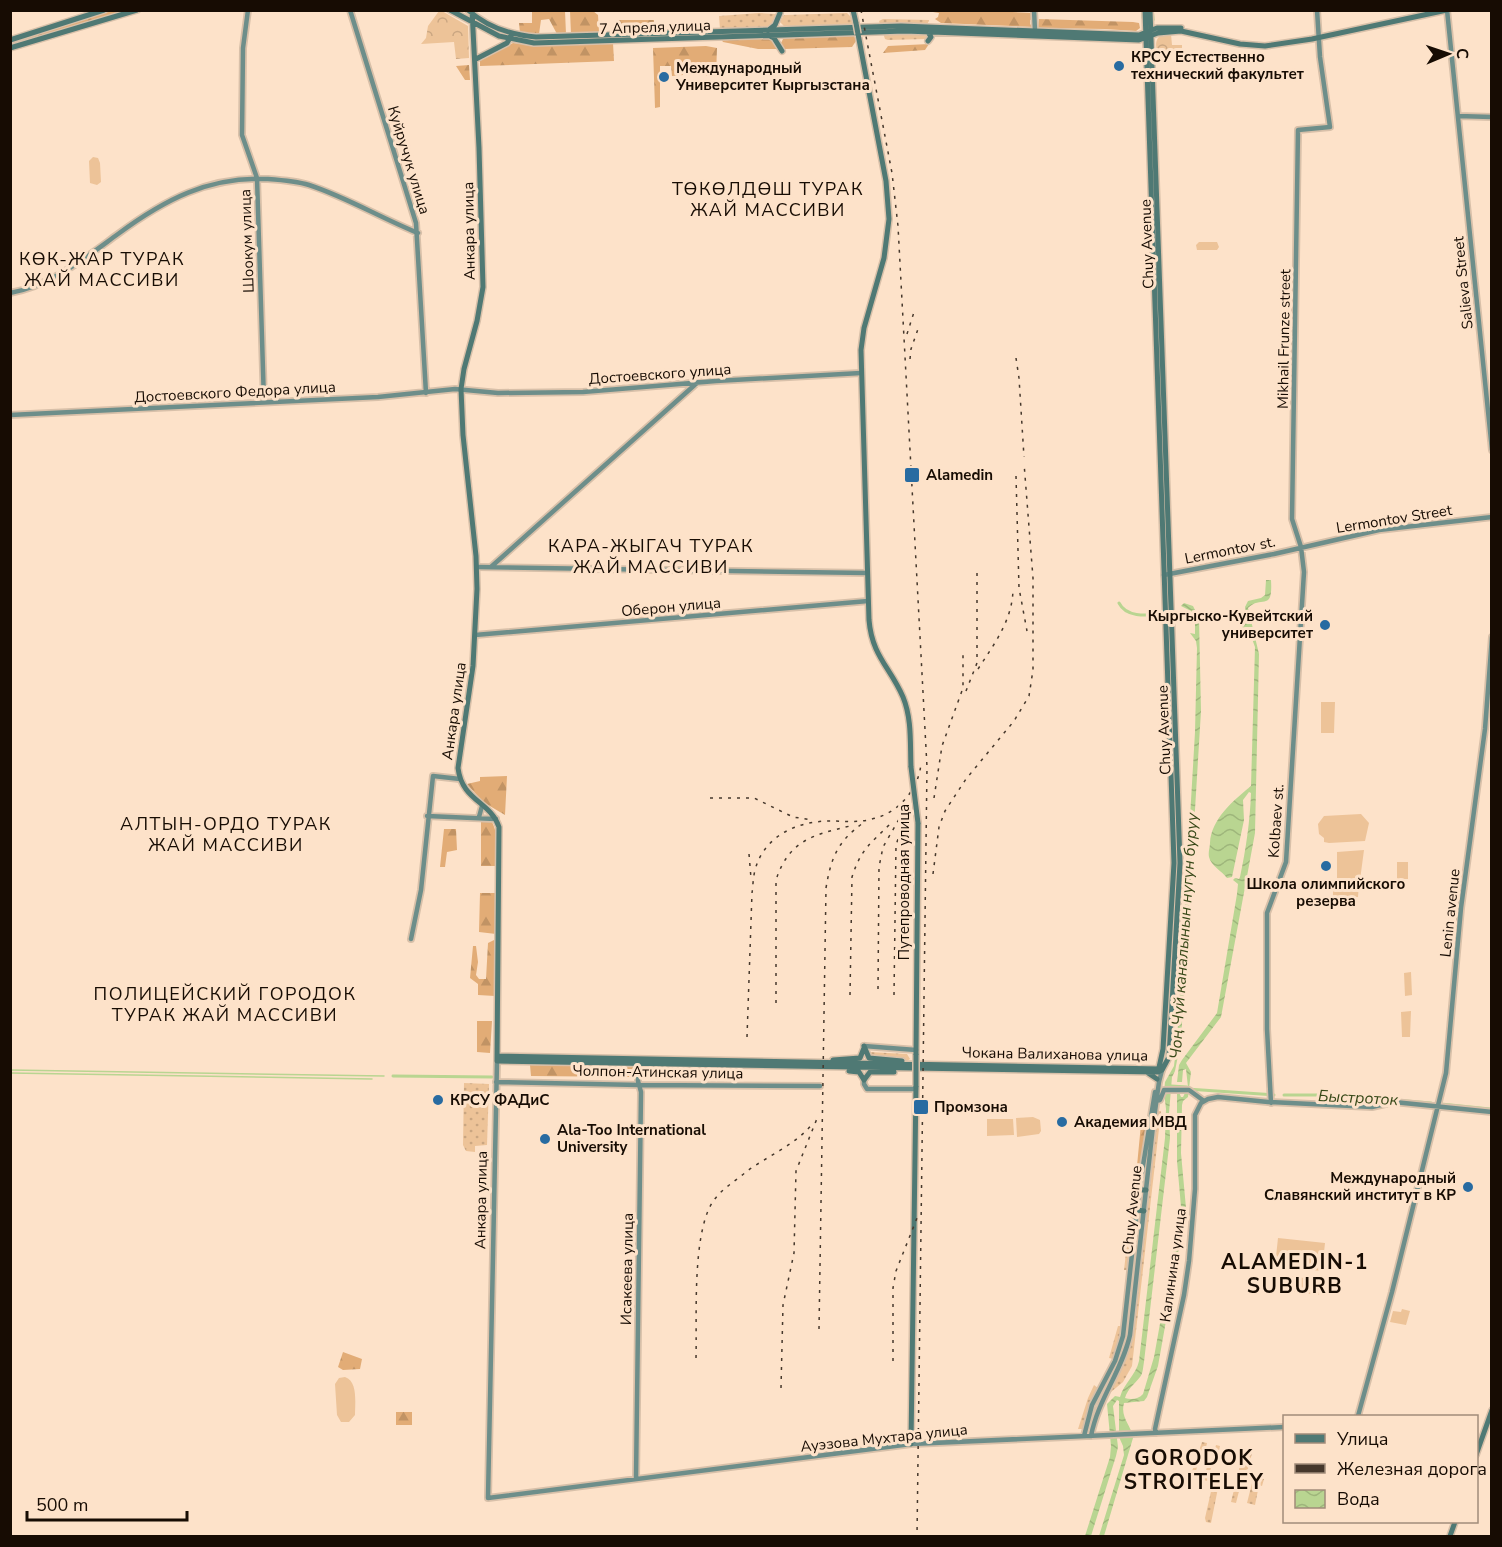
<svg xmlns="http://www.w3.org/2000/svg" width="1502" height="1547" viewBox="0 0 1502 1547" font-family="'Nunito Sans',sans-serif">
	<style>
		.grass { fill: url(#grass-dots) }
		.forest { fill: url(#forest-firs) }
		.park { fill: url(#park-crowns) }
		.pitch { fill: #edc398 }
		.water { fill: url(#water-waves) }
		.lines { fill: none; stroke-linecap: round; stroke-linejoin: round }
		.stream { stroke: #b9d591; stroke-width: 1.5 }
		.canal { stroke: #b9d591; stroke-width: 3 }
		.secondary-casing { stroke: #d8c0a9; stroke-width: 8 }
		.primary-casing { stroke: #d8c0a9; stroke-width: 8 }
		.secondary { stroke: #6d8e8a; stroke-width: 4.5 }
		.primary { stroke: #4f7974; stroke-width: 5 }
		.rail { stroke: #46382c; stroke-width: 1.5; stroke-dasharray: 3 6; stroke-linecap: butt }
		.primary-bridge-casing { stroke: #d8c0a9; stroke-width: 8; stroke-linecap: butt }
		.primary-bridge { stroke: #4f7974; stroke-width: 5 }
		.poi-dot { fill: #286ba1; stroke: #fde2c9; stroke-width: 2 }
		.labels { text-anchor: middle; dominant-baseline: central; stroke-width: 6; stroke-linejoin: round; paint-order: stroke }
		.street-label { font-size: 15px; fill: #170c03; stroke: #fde2c9 }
		.poi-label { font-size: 15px; font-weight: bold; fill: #170c03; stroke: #fde2c9; text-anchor: start }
		.water-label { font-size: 16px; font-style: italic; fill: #374818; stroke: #fde2c9 }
		.quarter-label { font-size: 18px; letter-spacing: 1.5px; fill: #170c03; stroke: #fde2c9 }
		.district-label { font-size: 21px; font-weight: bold; letter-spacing: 1.5px; fill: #170c03; stroke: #fde2c9 }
	</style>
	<defs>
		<pattern id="grass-dots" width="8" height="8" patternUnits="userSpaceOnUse" patternTransform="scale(1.5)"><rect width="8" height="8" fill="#edc398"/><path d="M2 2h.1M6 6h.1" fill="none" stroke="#caa681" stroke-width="1.8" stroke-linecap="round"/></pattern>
		<pattern id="forest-firs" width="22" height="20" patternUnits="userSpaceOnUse" patternTransform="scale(1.5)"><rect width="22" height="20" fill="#e2ac76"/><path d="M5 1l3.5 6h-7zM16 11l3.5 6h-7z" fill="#c19364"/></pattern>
		<pattern id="park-crowns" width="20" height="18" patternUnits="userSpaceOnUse" patternTransform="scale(1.5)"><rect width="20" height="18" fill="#edc398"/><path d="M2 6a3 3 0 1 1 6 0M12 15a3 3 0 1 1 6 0" fill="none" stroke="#caa681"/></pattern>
		<pattern id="water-waves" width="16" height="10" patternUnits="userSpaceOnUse" patternTransform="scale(1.5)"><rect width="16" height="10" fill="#b9d591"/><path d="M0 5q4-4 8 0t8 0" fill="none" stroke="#9eb67b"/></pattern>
	</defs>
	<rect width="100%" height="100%" fill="#fde2c9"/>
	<path class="grass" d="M759,13L775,14L777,16L770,27L720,29L719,16Z
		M847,13L851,17L853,24L785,27L780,22L784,15Z
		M883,19L929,20V21L927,24H880L879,21Z
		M883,33H928L929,35L927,39L888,40L885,39Z
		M869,1052L907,1054L910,1059L907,1061L871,1058Z
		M464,1083L489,1084L487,1145L475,1146V1152L466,1151L463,1145Z
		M1157,1111H1161L1132,1366L1123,1382L1105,1397L1123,1364L1132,1334L1139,1270L1143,1256L1141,1251Z
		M1132,1202L1135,1204L1129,1270H1124Z
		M1139,1214L1142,1216L1136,1270L1134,1271L1132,1270Z
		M1130,1317L1131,1319L1125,1351L1107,1386L1105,1387L1121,1350L1127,1318Z
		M1118,1326H1122V1335L1114,1359L1109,1358Z
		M1094,1385L1098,1388L1084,1429H1078L1088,1398Z
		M1202,1442L1207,1443L1203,1460H1199L1194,1478L1190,1477Z
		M1216,1445L1220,1446L1216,1463H1212L1208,1481L1203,1480L1208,1464H1211Z
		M1250,1448L1253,1449L1248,1469L1244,1471L1236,1503L1231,1502L1243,1453L1249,1454Z
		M1256,1478L1264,1479L1262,1486L1259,1485L1255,1505L1247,1503L1252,1483H1255Z
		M1212,1487L1218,1488L1211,1523L1206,1522L1205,1518Z"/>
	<path class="forest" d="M964,10L1033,13V19L1030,20V24L1033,27L941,23L935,19L938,17L939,13L933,12L935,11Z
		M109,11H132L16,44V40Z
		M532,11H565L566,34H557L549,19L541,20L539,34L520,33L519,23H532Z
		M570,11H593L598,15L599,32L571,34Z
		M1039,19L1133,22L1139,23L1140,28L1136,31L1105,29L1038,28Z
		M618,20H654V30L617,32Z
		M854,35L856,41L852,47L784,49L781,43L784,37Z
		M769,37L773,38L778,49H758L723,42L721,39Z
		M513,43L544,46L613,43L614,61L480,66V60Z
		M929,44L925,50L883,53L888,46Z
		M706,46L717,48L716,76H706L705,63H683V75L672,76L671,66H660V107L655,108L653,48Z
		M469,65L470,80H465L456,66Z
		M507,776L505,815L483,802L467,784L480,781V777Z
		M481,821L492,822C499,836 497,851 496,866H481Z
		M444,829H456L457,850L447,852L445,867H440Z
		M480,893H497L496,934L479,932Z
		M496,939L495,996L478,995V984L470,978L473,946H476L478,962L476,975L479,979H486L488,943Z
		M477,1021H492L490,1053L477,1052Z
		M530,1065L633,1067L632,1077L531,1076Z
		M1143,1121L1146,1126L1137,1194L1134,1197L1141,1124Z
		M343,1352L362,1359L360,1369L343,1370L338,1367Z
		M396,1412H412V1425H396Z"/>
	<path class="park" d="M439,11H442L468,26L469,58L456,59L454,42L421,44L426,38L428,26Z
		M1163,34H1171L1172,45H1182V48L1174,49L1173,53L1157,51C1155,44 1156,37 1163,34Z
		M1397,862H1408V879H1397Z"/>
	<path class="pitch" d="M93,157L98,158L100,163L101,182L97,185L90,183L89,161Z
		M1199,242H1217L1219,247L1217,250H1197L1196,245Z
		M1321,702H1335L1334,733H1321Z
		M1361,814L1369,823L1365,841L1329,843L1324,842V838L1319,834L1318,824L1324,816Z
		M1364,850L1360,880L1337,881V852Z
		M1359,882L1358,897L1333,898V883Z
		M1411,972L1412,995L1405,996L1404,973Z
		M1411,1011L1410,1037H1402L1401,1012Z
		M1033,1117L1040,1120L1041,1131L1039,1134L1017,1137L1016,1118Z
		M987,1119H1013L1014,1135L987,1136Z
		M1278,1238L1325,1243L1322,1271L1275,1266Z
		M1288,1276L1321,1280L1319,1295L1286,1291Z
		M1402,1309L1410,1311L1406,1325L1390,1322L1393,1311L1401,1312Z
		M345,1377C358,1381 355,1403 355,1415L349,1422H341L337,1415L335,1384L339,1378Z"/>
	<path class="water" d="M1266,580H1271C1273,613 1262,594 1248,608L1259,654L1255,833L1221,1017L1186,1063L1191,1072L1188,1097L1183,1101L1182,1105L1181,1153L1186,1208L1158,1366L1147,1397L1144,1401L1124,1403C1120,1418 1131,1424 1133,1438L1104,1536H1099L1124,1455L1123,1446L1119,1437V1401L1117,1400L1113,1406L1118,1447L1116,1456L1091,1536H1085L1110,1457L1111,1446L1107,1404L1115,1396L1120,1397C1124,1383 1136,1375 1139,1361L1165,1138L1166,1109L1164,1092L1165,1082L1174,1066L1177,1040L1195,732L1197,648L1196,641L1190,633L1195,634V621L1189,616H1179L1177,613L1192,615L1189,610L1181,606L1184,603L1193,606L1199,618L1201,711L1181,1040L1175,1071L1172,1077L1169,1113L1170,1138L1144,1362C1143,1367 1143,1374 1140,1377C1134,1385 1128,1388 1125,1398C1131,1400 1139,1399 1143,1394L1154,1357L1181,1207L1177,1161V1093L1179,1092L1181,1097H1183L1188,1087L1186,1069L1183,1070L1182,1082H1177L1179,1065L1182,1060L1217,1013L1237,894L1238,884L1233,880L1235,878L1239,879L1240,877C1246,849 1250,821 1251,793L1249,792L1243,800L1244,820L1232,877L1227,878C1222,871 1211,866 1209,857C1208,852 1210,847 1210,843C1211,819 1234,800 1251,786L1255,647L1251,636L1242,633L1241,619L1247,617L1245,607L1248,601L1261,598L1265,595Z"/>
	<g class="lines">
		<path class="stream" d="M1142,10V18
			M1153,10L1154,20
			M10,1070L384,1076
			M10,1073L372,1079"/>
		<path class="canal" d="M1119,603C1127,619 1150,615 1166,614
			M393,1076L492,1077
			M1171,1086L1187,1087
			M1187,1089L1274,1095
			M1284,1095H1332L1431,1103
			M1441,1104L1490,1109"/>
		<defs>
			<path id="secondary" d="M248,10L243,48L242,135L257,178L264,402
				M350,10L416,223L426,393
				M1034,10L1035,31
				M1447,10L1492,450
				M1458,116L1492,117
				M10,293C51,286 85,258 118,234C164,200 209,176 268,179C282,180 296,181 309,185C346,197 381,218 418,233
				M10,415L378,397L455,389L498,393L583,392L716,381L861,373
				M492,566L698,382
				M477,567L867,573
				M1164,575L1274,554L1379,530L1492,517
				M475,635L868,601
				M427,816L496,819
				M479,817L482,806
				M411,939L421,890L433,776L460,779
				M864,1046L916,1050
				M497,1061L488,1498L911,1444L1284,1427
				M864,1080V1084L867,1089H916
				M496,1082L639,1085L820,1086
				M1156,1101L1160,1100L1164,1090H1189L1204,1101
				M1271,1103L1267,1029V913L1286,862L1304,572L1301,547L1292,519L1298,130L1330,127L1320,57L1317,10
				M1358,1416L1392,1292L1446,1073L1461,908L1485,729L1492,637
				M1156,1433L1155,1429L1184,1295L1189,1261L1195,1189V1115L1201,1103L1208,1099L1218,1097L1268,1102L1372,1107L1394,1102L1492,1112
				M1084,1436L1092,1405L1115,1361L1123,1336L1139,1190L1155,1092
				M1091,1436C1098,1399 1122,1371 1130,1335L1153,1126L1159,1082L1162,1070
				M636,1479L641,1092L638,1081V1060"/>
			<path id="primary" d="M450,10L499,36L534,43L905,31L1139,40L1158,33L1181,31L1240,44L1265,46L1312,39L1447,10
				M468,10C487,27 511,35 536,37L901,26L1139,35L1157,28H1181
				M472,10L479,148L483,287L477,321L464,369L461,389L463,435L476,556L477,589L473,666L458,768C462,801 490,801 499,827L497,1061L1158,1072L1162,1070
				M853,10L856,23
				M1145,10L1174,863L1163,1049L1158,1072
				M1150,10L1180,863L1169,1057L1162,1070
				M770,29L775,25L780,13
				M928,32L931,37L928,41
				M858,34L886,181L889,219L884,258L864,328L861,350L869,620C872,656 890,667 903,697C912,719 910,743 911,767
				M768,35L774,38L782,51
				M10,40L104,10
				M10,48L137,10
				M476,59L507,43L511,36
				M864,1046L869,1058L902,1061
				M916,1055L918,823
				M497,1056L1161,1069
				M833,1060L860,1058L864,1048
				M849,1071L859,1072L864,1080L870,1072H894
				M1148,1073L1157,1079
				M1139,1190H1146
				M1137,1210L1144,1211
				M911,1444L916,1086
				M1476,1455L1492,1410
				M1450,1536L1455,1522"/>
		</defs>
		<use href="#secondary" class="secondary-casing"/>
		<use href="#primary" class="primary-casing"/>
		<use href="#secondary" class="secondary"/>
		<use href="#primary" class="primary"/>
		<path class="rail" d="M861,10L892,173L898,226L927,767L917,1536
			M907,334L915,309
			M1016,358L1019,378L1024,457
			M910,359L911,349L918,329
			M1016,476L1019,588L1027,631
			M978,669C995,643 1013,619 1013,588
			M966,691L977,663V573
			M710,798H754L793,817L813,820
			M934,798L942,746L963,688V652
			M749,854L751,878
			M933,874L939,827L945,811L966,779L1014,721L1029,696L1033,670V578L1024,463
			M878,989L879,867L883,847L909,802
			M850,995L852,877C861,849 870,844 890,824
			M894,995L896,845L904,821
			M776,1003V880C789,840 813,835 850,826
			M747,1037L752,893C753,886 753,878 755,870C764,836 797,821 830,821C844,821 859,823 872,819C886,816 898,808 907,797C915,787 920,776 921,763
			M819,1329L826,888C831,858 837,842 863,823
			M696,1358C697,1318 692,1236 712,1203C720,1190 734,1182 746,1172C767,1156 796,1145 813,1123
			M893,1361V1288L896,1271L917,1218
			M781,1388L783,1305L794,1253L796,1171L818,1116"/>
		<defs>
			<path id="primary-bridge" d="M856,23L858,34
				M911,767L918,823
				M916,1086V1055"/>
		</defs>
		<use href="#primary-bridge" class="primary-bridge-casing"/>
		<use href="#primary-bridge" class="primary-bridge"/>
	</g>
	<g class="poi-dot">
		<circle cx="1119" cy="66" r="6"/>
		<circle cx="664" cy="77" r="6"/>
		<rect x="904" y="467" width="16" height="16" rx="3"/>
		<circle cx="1325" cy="625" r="6"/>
		<circle cx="1326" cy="866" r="6"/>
		<circle cx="438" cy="1100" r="6"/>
		<rect x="913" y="1099" width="16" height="16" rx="3"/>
		<circle cx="1062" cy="1122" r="6"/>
		<circle cx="545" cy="1139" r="6"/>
		<circle cx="1468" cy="1187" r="6"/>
	</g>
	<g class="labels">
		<g class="street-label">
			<text transform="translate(655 27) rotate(-2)">7 Апреля улица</text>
			<text transform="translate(409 160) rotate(73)">Куйручук улица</text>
			<text transform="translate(469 231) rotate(-91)">Анкара улица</text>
			<text transform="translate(247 241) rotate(-92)">Шоокум улица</text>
			<text transform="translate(1147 244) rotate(-92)">Chuy Avenue</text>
			<text transform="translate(1463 283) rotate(-96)">Salieva Street</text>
			<text transform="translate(1284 339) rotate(-89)">Mikhail Frunze street</text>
			<text transform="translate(660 374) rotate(-4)">Достоевского улица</text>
			<text transform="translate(235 392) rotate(-3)">Достоевского Федора улица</text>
			<text transform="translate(1394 519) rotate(-9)">Lermontov Street</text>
			<text transform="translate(1230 550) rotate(-11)">Lermontov st.</text>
			<text transform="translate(671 607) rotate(-5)">Оберон улица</text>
			<text transform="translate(454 711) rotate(-82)">Анкара улица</text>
			<text transform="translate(1164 730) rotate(-92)">Chuy Avenue</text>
			<text transform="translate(1276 821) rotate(-86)">Kolbaev st.</text>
			<text transform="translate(904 882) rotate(-90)">Путепроводная улица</text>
			<text transform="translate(1450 913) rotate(-84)">Lenin avenue</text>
			<text transform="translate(1055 1054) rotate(1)">Чокана Валиханова улица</text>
			<text transform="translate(658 1072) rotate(1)">Чолпон-Атинская улица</text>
			<text transform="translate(481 1200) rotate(-89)">Анкара улица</text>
			<text transform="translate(1132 1210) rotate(-84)">Chuy Avenue</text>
			<text transform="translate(1173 1265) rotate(-82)">Калинина улица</text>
			<text transform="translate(627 1269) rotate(-89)">Исакеева улица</text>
			<text transform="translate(884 1438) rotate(-6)">Ауэзова Мухтара улица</text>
		</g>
		<g class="poi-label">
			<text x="1131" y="57">КРСУ Естественно<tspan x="1131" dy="17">технический факультет</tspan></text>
			<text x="676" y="68">Международный<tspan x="676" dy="17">Университет Кыргызстана</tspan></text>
			<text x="926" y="475">Alamedin</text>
			<text x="1313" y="616" text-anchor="end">Кыргыско-Кувейтский<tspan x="1313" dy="17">университет</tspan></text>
			<text x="1326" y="884" text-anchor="middle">Школа олимпийского<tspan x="1326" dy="17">резерва</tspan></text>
			<text x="450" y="1100">КРСУ ФАДиС</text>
			<text x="934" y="1107">Промзона</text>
			<text x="1074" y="1122">Академия МВД</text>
			<text x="557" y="1130">Ala-Too International<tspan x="557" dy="17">University</tspan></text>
			<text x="1456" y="1178" text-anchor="end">Международный<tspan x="1456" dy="17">Славянский институт в КР</tspan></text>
		</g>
		<g class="water-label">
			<text transform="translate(1184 936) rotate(-86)">Чоң Чүй каналынын нугун буруу</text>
			<text transform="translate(1358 1098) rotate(3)">Быстроток</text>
		</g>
		<g class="quarter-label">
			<text x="768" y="189">ТӨКӨЛДӨШ ТУРАК<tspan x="768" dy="21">ЖАЙ МАССИВИ</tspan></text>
			<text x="102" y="259">КӨК-ЖАР ТУРАК<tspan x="102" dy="21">ЖАЙ МАССИВИ</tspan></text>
			<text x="651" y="546">КАРА-ЖЫГАЧ ТУРАК<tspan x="651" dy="21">ЖАЙ МАССИВИ</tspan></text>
			<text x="226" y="824">АЛТЫН-ОРДО ТУРАК<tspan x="226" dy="21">ЖАЙ МАССИВИ</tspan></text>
			<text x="225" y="994">ПОЛИЦЕЙСКИЙ ГОРОДОК<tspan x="225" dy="21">ТУРАК ЖАЙ МАССИВИ</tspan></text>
		</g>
		<g class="district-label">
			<text x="1295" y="1262">ALAMEDIN-1<tspan x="1295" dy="24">SUBURB</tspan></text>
			<text x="1194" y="1458">GORODOK<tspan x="1194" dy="24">STROITELEY</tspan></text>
		</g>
	</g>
	<rect width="1502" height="1547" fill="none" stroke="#170c03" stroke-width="24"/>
	<rect x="1283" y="1415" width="195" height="108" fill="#fde2c9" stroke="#a18c7a" stroke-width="1.5"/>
	<rect x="1295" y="1434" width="30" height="9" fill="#4f7974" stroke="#a18c7a" stroke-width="1.5"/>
	<text x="1337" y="1445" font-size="18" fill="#170c03">Улица</text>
	<rect x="1295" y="1464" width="30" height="9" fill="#46382c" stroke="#a18c7a" stroke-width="1.5"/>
	<text x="1337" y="1475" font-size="18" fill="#170c03">Железная дорога</text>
	<rect x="1295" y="1490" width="30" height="18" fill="url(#water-waves)" stroke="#a18c7a" stroke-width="1.5"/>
	<text x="1337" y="1505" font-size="18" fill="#170c03">Вода</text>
	<g transform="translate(1448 54) rotate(88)" stroke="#fde2c9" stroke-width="4.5" paint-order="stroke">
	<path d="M0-4.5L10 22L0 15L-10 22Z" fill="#170c03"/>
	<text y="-9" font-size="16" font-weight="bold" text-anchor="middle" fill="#170c03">С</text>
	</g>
	<path d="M27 1511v9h160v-9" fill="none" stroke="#170c03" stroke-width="3"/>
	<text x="36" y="1511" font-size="18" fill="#170c03" stroke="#fde2c9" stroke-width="4.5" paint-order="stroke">500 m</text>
</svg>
